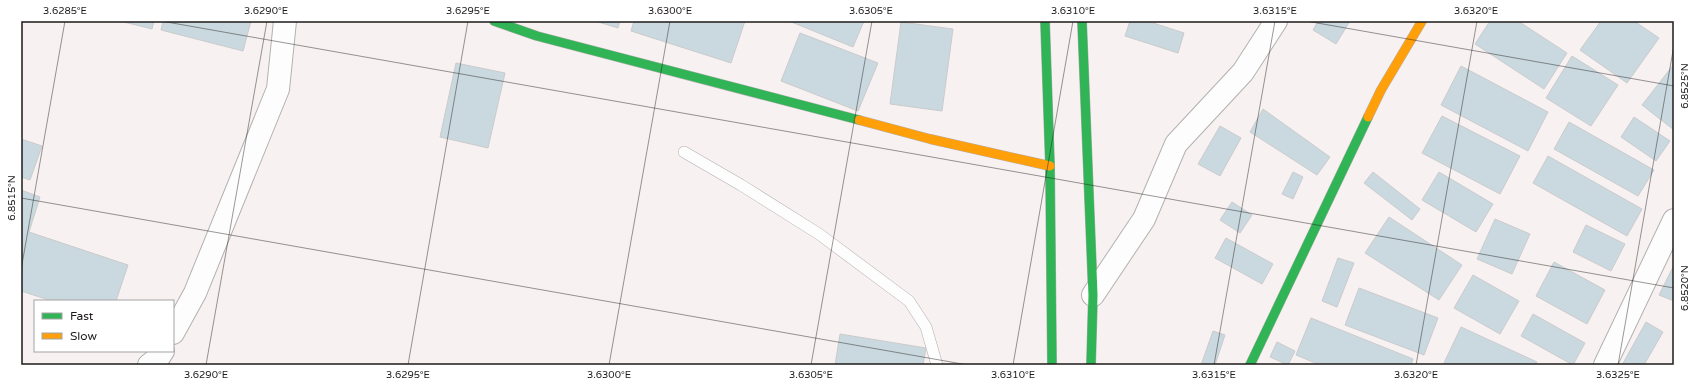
<svg xmlns="http://www.w3.org/2000/svg" width="1695" height="386" viewBox="0 0 1695 386" font-family="'Varela Round',sans-serif">
	<style>
		.building { fill: #c9d9df; stroke: #cccbcc }
		.lines { fill: none; stroke-linecap: round; stroke-linejoin: round }
		.lane-casing { stroke: #b4b0b0; stroke-width: 12 }
		.street-casing { stroke: #b4b0b0; stroke-width: 24 }
		.fast-casing { stroke: #b4b0b0; stroke-width: 10 }
		.slow-casing { stroke: #b4b0b0; stroke-width: 10 }
		.lane { stroke: #fefdfd; stroke-width: 11 }
		.street { stroke: #fefdfd; stroke-width: 22 }
		.fast { stroke: #30b455; stroke-width: 9 }
		.slow { stroke: #ff9f0a; stroke-width: 9 }
		.ticks { fill: none; stroke: #1e1a1a; stroke-width: 1; stroke-opacity: 0.45 }
		.neatline { fill: none; stroke: #1e1a1a; stroke-width: 1.5 }
		.ticks-label { font-size: 10px; text-anchor: middle; fill: #1e1a1a }
	</style>
	<rect width="100%" height="100%" fill="#f7f1f1"/>
	<path class="building" d="M120,21H154L152,29Z
		M163,21H251L243,51L161,30Z
		M595,21H620L618,28Z
		M634,21H745L731,63L631,31Z
		M789,21H864L853,47Z
		M1130,21H1147L1184,33L1178,53L1125,36Z
		M1318,21H1350L1336,44L1313,30Z
		M1490,21H1518L1567,53L1544,89L1475,44Z
		M1601,21H1634L1659,38L1627,83L1580,50Z
		M901,22L953,29L942,111L890,104Z
		M800,33L878,63L858,111L781,81Z
		M1572,56L1618,85L1591,126L1546,98Z
		M456,63L505,73L488,148L440,137Z
		M1674,64V130L1642,105Z
		M1461,66L1548,112L1528,151L1441,105Z
		M1263,109L1330,157L1317,175L1250,132Z
		M1442,116L1520,156L1500,194L1422,153Z
		M1634,117L1670,141L1656,161L1621,137Z
		M1569,122L1654,170L1638,196L1554,149Z
		M1220,126L1241,138L1220,176L1198,164Z
		M21,139L42,146L30,180L21,177Z
		M1548,156L1642,209L1627,236L1533,183Z
		M1293,172L1303,177L1293,199L1282,194Z
		M1373,172L1420,209L1412,220L1364,183Z
		M1439,172L1493,204L1476,232L1422,200Z
		M21,190L40,197L29,232L128,265L116,301H52L21,291Z
		M1232,202L1252,215L1240,233L1220,220Z
		M1389,217L1462,265L1439,300L1365,253Z
		M1495,219L1530,234L1512,274L1477,259Z
		M1586,225L1625,244L1611,271L1573,252Z
		M1226,238L1273,264L1262,284L1215,258Z
		M1338,258L1354,263L1337,307L1322,301Z
		M1554,262L1605,290L1587,324L1536,296Z
		M1674,265V301L1659,295Z
		M1473,275L1519,301L1500,334L1454,308Z
		M1359,288L1438,318L1424,355L1345,325Z
		M1533,314L1585,343L1573,365L1521,336Z
		M1311,318L1413,359L1411,365H1320L1296,355Z
		M1646,322L1663,332L1644,365H1622Z
		M1461,327L1537,362L1535,365H1449L1444,363Z
		M1213,331L1225,335L1215,365H1201Z
		M840,334L926,348L923,365H835Z
		M1277,342L1295,351L1288,365L1270,357Z"/>
	<g class="lines">
		<defs>
			<path id="lane" d="M684,152L741,185L819,234L909,301L926,327L937,365"/>
			<path id="street" d="M1093,295L1144,219L1176,144L1243,72L1276,21
				M173,333L195,293L278,89L285,21
				M149,365L159,357L163,351
				M1605,365L1674,220"/>
			<path id="fast" d="M494,21L537,36L859,120
				M1045,21L1050,166L1052,365
				M1082,21L1093,295L1091,365
				M1250,365L1368,117"/>
			<path id="slow" d="M1368,117L1381,90L1422,21
				M859,120L930,139L1050,166"/>
		</defs>
		<use href="#lane" class="lane-casing"/>
		<use href="#street" class="street-casing"/>
		<use href="#fast" class="fast-casing"/>
		<use href="#slow" class="slow-casing"/>
		<use href="#lane" class="lane"/>
		<use href="#street" class="street"/>
		<use href="#fast" class="fast"/>
		<use href="#slow" class="slow"/>
	</g>
	<path class="ticks" d="M161,21L1674,288M1306,21L1674,86M21,198L968,365M21,270L65,21M206,365L267,21M408,365L468,21M609,365L670,21M811,365L872,21M1013,365L1073,21M1214,365L1275,21M1416,365L1477,21M1618,365L1674,45"/>
	<rect width="1695" height="386" fill="none" stroke="#ffffff" stroke-width="44"/>
	<rect x="34" y="300" width="140" height="52" fill="#ffffff" stroke="#a5a3a3"/>
	<rect x="42" y="313" width="20" height="6" fill="#30b455" stroke="#a5a3a3"/>
	<text x="70" y="320" font-size="12" fill="#1e1a1a">Fast</text>
	<rect x="42" y="333" width="20" height="6" fill="#ff9f0a" stroke="#a5a3a3"/>
	<text x="70" y="340" font-size="12" fill="#1e1a1a">Slow</text>
	<rect x="22" y="22" width="1651" height="342" class="neatline"/>
	<g class="ticks-label">
		<text x="65" y="14">3.6285°E</text>
		<text x="266" y="14">3.6290°E</text>
		<text x="468" y="14">3.6295°E</text>
		<text x="670" y="14">3.6300°E</text>
		<text x="871" y="14">3.6305°E</text>
		<text x="1073" y="14">3.6310°E</text>
		<text x="1275" y="14">3.6315°E</text>
		<text x="1476" y="14">3.6320°E</text>
		<text transform="translate(1684 86) rotate(-90)" y="4">6.8525°N</text>
		<text transform="translate(11 198) rotate(-90)" y="4">6.8515°N</text>
		<text transform="translate(1684 288) rotate(-90)" y="4">6.8520°N</text>
		<text x="206" y="378">3.6290°E</text>
		<text x="408" y="378">3.6295°E</text>
		<text x="609" y="378">3.6300°E</text>
		<text x="811" y="378">3.6305°E</text>
		<text x="1013" y="378">3.6310°E</text>
		<text x="1214" y="378">3.6315°E</text>
		<text x="1416" y="378">3.6320°E</text>
		<text x="1618" y="378">3.6325°E</text>
	</g>
</svg>
